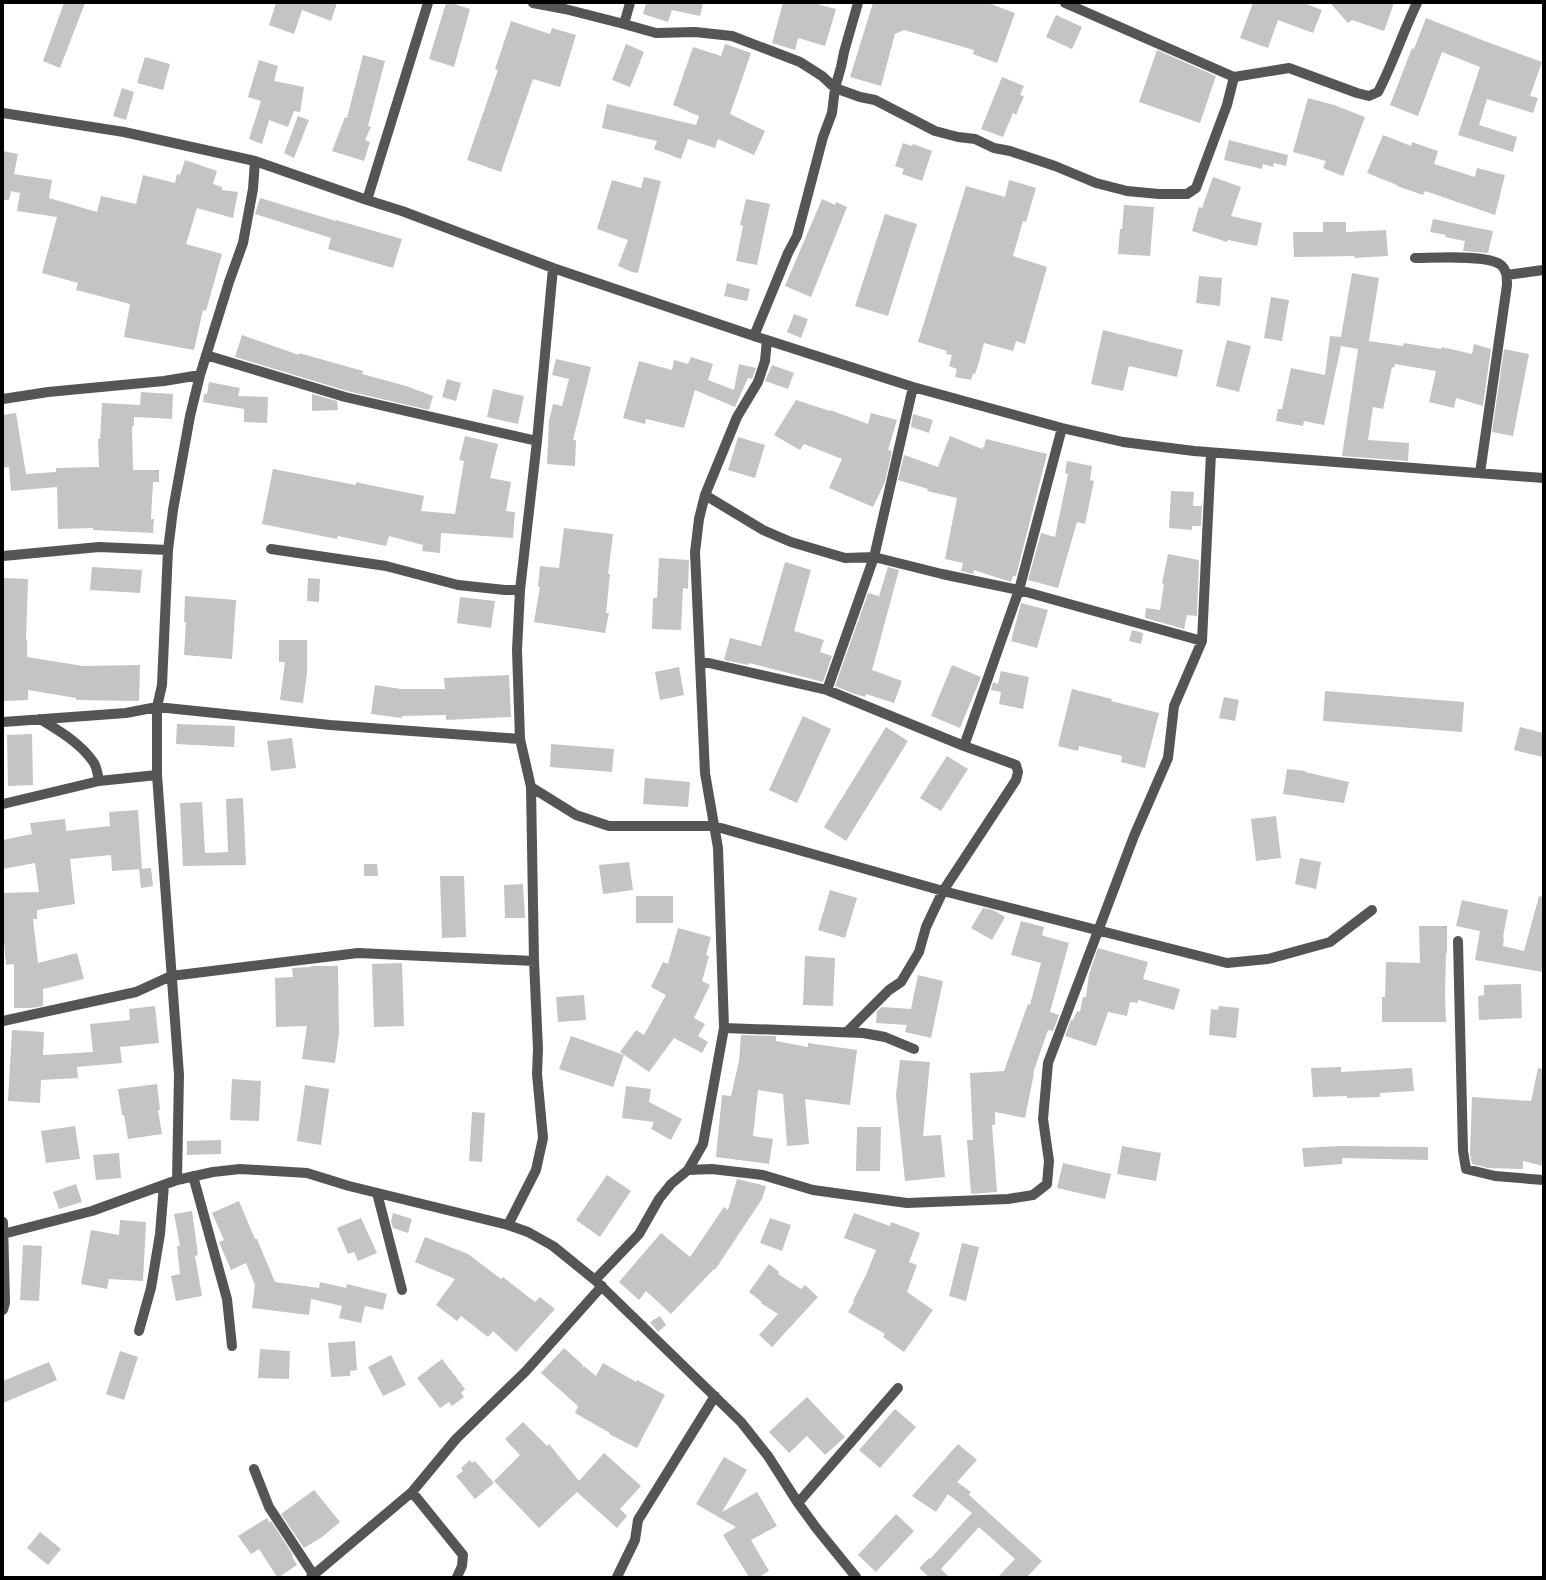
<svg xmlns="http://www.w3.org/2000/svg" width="1546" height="1580" viewBox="0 0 1546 1580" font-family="Montserrat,sans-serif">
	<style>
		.building { fill: #c4c4c4 }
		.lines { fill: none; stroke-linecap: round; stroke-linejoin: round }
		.minor { stroke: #555; stroke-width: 10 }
	</style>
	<rect width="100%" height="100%" fill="#fff"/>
	<path class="building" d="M64,3H85L60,68L43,61Z
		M276,3H337L331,21L302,10L294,34L269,25Z
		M446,3H451L470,9L454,67L429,59Z
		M646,3H703L700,16L672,10L668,22L643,14Z
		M783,3H813L836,9L825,46L798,38L795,50L772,43Z
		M873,3H988L1015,13L997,63L973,54L974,50L904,30L895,34L881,86L850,77Z
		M1253,3H1304L1322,10L1313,33L1278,20L1268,48L1240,38Z
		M1330,3H1394L1384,31L1352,20L1348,23Z
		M1056,15L1082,27L1072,49L1046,37Z
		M1426,18L1482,40L1542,62L1530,96L1538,98L1533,113L1487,99L1479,125L1517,137L1513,152L1458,135L1480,67L1442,52L1418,116L1390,105L1412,48L1414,49Z
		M511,21L550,34L552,28L576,35L560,87L533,79L501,172L467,160L498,70L495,69Z
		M626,44L644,52L630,87L612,80Z
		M725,44L751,53L730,114L765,131L754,155L718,139L715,148L688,139L681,159L654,149L657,141L602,128L607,104L696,125L699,116L673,105L693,47L721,56Z
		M1157,50L1216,76L1200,123L1139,102Z
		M363,55L385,61L368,126L371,127L365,140L370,142L364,161L332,151L345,117L347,118Z
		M145,57L170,64L163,90L137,83Z
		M259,60L278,66L274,81L304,87L300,112L294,111L288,127L269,120L262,144L249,139L261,101L248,97Z
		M1002,77L1024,86L1020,95L1024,96L1016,115L1013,113L1003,137L981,129Z
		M122,88L134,92L126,120L113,116Z
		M1308,98L1334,105L1365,117L1343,176L1323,168L1326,161L1293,152Z
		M298,116L309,120L294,158L284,153Z
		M1383,135L1411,146L1412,142L1438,151L1434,164L1475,177L1477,168L1505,175L1495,215L1425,191L1423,195L1397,186V185L1367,173Z
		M1229,140L1288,155L1286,166L1274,163L1273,167L1263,164L1262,169L1224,160Z
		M903,143L912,146L913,144L932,151L922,181L902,174L904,169L895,166Z
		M3,151L18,154L14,174L52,180L49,198L97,212L101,196L136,204L143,175L175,183L177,174L180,175L185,160L217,171L213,184L222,187V190L238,192L233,218L197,208L186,244L222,254L206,311L203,310L194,350L124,337L130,304L76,290L78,283L42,273L57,217L17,211L20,193L11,191L9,200H3Z
		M644,177L661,181L638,273L632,272L618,266L628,240L597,229L612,180L641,188Z
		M1213,177L1241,187L1231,216L1262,223L1257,246L1228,240L1227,242L1192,231L1199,207L1202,208Z
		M1009,180L1036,188L1026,222L1023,221L1013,256L1047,267L1025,344L1016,341L1013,351L984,343L979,362L975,374L973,373L971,380L955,377L957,369L949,366L952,355L946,354L947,351L918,342L966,186L1005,197Z
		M260,198L336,221V220L402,239L393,268L328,249L331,238L255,214Z
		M746,199L770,204L757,265L736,261L743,226L740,225Z
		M822,199L835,205L836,202L847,207L811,297L785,286Z
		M1124,205L1154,207L1150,256L1118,254L1120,229H1122Z
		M885,214L917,224L888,316L855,306Z
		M1433,219L1493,231L1488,253L1463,251L1465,241L1445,237L1446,235L1430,232Z
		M1323,222H1346V232L1386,230L1388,256L1354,258L1355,256L1294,257L1293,232H1323Z
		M1352,273L1379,278L1369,341L1403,346L1404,343L1441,349L1442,347L1472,354L1474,344L1491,349L1483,406L1456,398L1454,408L1429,402L1436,371L1395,364L1394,368L1392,367L1383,409L1373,407L1368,440L1409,443L1408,461L1342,456L1358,349L1341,346L1324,425L1304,421L1303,426L1276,421L1278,409H1282L1291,368L1325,375L1330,336L1341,337Z
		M1199,276L1222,278L1220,306L1196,303Z
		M727,283L750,289L747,301L724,296Z
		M1271,297L1289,300L1282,341L1264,338Z
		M794,314L808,319L801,338L787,332Z
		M1103,330L1183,350L1177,377L1129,366L1123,391L1091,384Z
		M242,335L299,355V353L363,371L362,374L406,386L433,396L429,410L347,391L235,357Z
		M1227,340L1251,346L1239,392L1216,386Z
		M1504,349L1529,354L1513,436L1492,432Z
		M691,357L713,364L708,380L734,390L739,364L756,368L752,379L748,378L735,407L695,390L684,428L646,419L645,424L623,418L639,361L672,370L674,360L688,364Z
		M556,359L591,367L573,440H576L575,466L547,464L549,421L553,404L562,406L569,379L552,375Z
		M772,365L794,373L788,389L765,381Z
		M447,379L461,383L456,401L442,397Z
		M209,382L240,388L238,396L268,397L267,423L244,422V409L203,402L204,394H207Z
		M493,389L524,396L518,424L487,417Z
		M141,392L173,394L172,419L134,417V426H132L133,470H159V482H153L151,519H154L153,533L93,530V528L58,529L57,487L11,491L9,467L3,468V415L16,413L26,474L56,472V468L99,467L98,439H100L102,403L140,405Z
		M312,394L337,401L338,410L312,411Z
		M796,400L830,411V410L868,424L871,413L897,420L888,450L892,451L885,482L873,507L829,488L842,459L804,444L800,450L774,435Z
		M913,414L933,420L929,433L911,427Z
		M465,436L498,444L490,478L511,482L506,511L515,512L513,538L441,533L440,553L422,551L423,545L389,536L386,546L338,536L337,539L262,524L273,469L356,485V482L374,486L424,496L421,511L455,514L464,461L459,460Z
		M950,436L982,449L983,447H984L986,439L1047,454L1016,576H1013L1011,582L974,570L973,574L961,571L963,563L945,559L957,498L927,491L928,489L898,480L904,455L938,467Z
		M738,437L765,445L755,478L728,470Z
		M1067,461L1092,466L1090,480L1094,481L1085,524L1077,522L1058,588L1028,580L1041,533L1055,537L1068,474L1065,473Z
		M1171,491L1194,492L1193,506H1202L1201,526H1192V530L1169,528Z
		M564,528L613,534L608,574H610L606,613H609L605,633L534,622L540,587H538L540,566L559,568Z
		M1168,554L1199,560L1197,616L1187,615L1184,629L1145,618L1146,608L1160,610L1164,584L1162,583Z
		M659,558L689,560L688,589L683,588L681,630L652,629L653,598H657Z
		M785,562L811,570L794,631L824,640L820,652L832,656L823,682L749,663L748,665L724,660L730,638L761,646Z
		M92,567L142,570L140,593L90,590Z
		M888,567L899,570L872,670L902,681L894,703L866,694L865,697L852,693L835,686L868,593L879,596Z
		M4,578L28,579L26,640H27V657L83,666L140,665L139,701L76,700V698L28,690V700L4,701Z
		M308,578L320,579L319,602L307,601Z
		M185,596L236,600L232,659L184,655L186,622H184Z
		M460,597L495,601L491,628L457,623Z
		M1021,603L1048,610L1037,648L1011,641Z
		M1132,630L1143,633L1141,644L1129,641Z
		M279,640H307V673L303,703L280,700L285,662H279Z
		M952,665L981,677L960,728L931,716Z
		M679,667L684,695L660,700L655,672Z
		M1001,671L1029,677L1023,709L999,704L1001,692L991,690L993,682L998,684Z
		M509,675L511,717L446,720V715L402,716V718L371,714L375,685L401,689H445L444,678Z
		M1072,689L1112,699L1111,701L1159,713L1145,768L1121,762L1122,756L1079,746L1078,751L1058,746Z
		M1325,691L1464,702L1462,732L1323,721Z
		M1224,697L1239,700L1235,721L1219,718Z
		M803,716L831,729L797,803L769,790Z
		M177,724L235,726L234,747L176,744Z
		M886,727L908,741L846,841L824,827Z
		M1520,727L1543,733V757L1514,750Z
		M32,734L33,785L8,786L7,735Z
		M292,738L296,768L271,771L267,741Z
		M551,744L614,749L612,772L550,767Z
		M947,756L968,769L941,811L920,798Z
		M1287,769L1306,771L1305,772L1349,782L1344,803L1283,794Z
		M645,778L690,782L688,807L643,804Z
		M243,798L246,865L183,866L180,803L202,802L205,853L228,852L226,799Z
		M138,810L142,869L112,871L111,855L70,859L75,904L37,910V919H33L38,963L77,953L84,979L43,989V1006L31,1008H14V964L6,965L3,929V893L39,892L35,863L3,869V840L32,834L30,823L65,819L66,831L110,826L109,812Z
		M1276,816L1281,858L1256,861L1251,819Z
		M1300,858L1321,862L1316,889L1295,884Z
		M629,862L633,890L603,894L599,865Z
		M364,864H377L378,876H364Z
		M151,868L153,886L141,888L139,869Z
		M440,876H464L466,937L442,938Z
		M523,884L525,918H505L504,885Z
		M830,890L857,898L845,938L818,930Z
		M636,896H673V923H636Z
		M1539,896L1543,897V972L1475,960L1480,931L1456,926L1462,900L1508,910L1503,937H1504L1503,946L1524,951Z
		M983,908L993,910L1005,917L992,940L971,928Z
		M1021,921L1044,927L1042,935L1044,936L1069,943L1050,1012L1059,1015L1053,1031L1048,1030L1033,1073H1034L1025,1118L995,1112V1125H992L997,1192L971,1194L967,1140H973L970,1073L1004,1071L1028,1004L1030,1005L1041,963L1011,955Z
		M1419,926H1447V953H1446L1445,993L1446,1022H1382V997H1385L1386,962L1420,963Z
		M678,928L711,937L706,955L709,956L702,981L710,985L694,1018L705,1024L698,1036L708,1042L702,1053L674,1038L649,1072L620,1052L636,1030L644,1035L666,995L651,987L663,962L668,964Z
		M1098,948L1148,962L1143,979L1180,989L1174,1010L1138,1000V1003L1130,1002L1127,1016L1108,1012L1096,1046L1065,1036L1071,1020H1073L1077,1011L1080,1012L1083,997H1086L1089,974Z
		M805,956L835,958L833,1006L803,1005Z
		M402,963L404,1026L374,1027L372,964Z
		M311,966H338L339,1034L335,1063L302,1059L307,1026L276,1027L275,978L293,977L292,968L311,967Z
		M918,975L943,981L931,1038L905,1032L907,1025L876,1023L877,1011L882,1007L911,1009Z
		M1521,984L1522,1018L1479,1020L1478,996L1484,995V985Z
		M584,995L586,1020L558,1022L556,997Z
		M155,1006L159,1043L120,1047L122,1063L77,1067L78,1078L41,1080L40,1103L8,1101L12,1030L44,1032L43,1055L93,1052L90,1024L130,1020L129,1009Z
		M1219,1006L1239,1008L1236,1038L1209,1035L1211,1009L1218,1010Z
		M741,1035L776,1036V1041L808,1047V1043L857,1050L850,1105L805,1099L809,1144L787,1146L783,1094L758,1090L753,1136L773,1139L769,1164L716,1157L722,1095L731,1096L739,1061Z
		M571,1036L624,1055L613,1087L559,1069Z
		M900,1060L930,1062L923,1136L941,1135L945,1177L905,1181L896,1095Z
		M1341,1067V1072L1412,1068L1414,1091L1380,1093V1097L1347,1098V1096L1313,1097L1311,1068Z
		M1538,1068L1543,1069V1166L1523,1161V1169L1488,1168L1472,1164L1470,1154L1472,1097L1531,1101Z
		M232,1079L261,1081L259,1121L230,1120Z
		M157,1084L160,1110H158L162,1134L128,1139L124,1115H122L118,1089Z
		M305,1085L329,1089L321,1145L297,1141Z
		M626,1086L651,1089L649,1102L682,1119L671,1140L651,1129L654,1122L622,1118Z
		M472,1112L485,1113L482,1162L469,1161Z
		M75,1126L80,1159L46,1163L41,1131Z
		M857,1127H881L880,1171H856Z
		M221,1140V1154L187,1155V1141Z
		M1122,1146L1161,1153L1156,1181L1117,1174Z
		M1341,1146L1428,1147V1160L1342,1158V1164L1304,1167L1302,1148Z
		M119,1153L121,1178L96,1180L93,1155Z
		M1063,1163L1111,1174L1105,1199L1057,1188Z
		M607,1175L631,1191L600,1237L576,1220Z
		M737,1179L766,1186L762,1199L715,1270L714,1269L671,1314L646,1291L639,1300L619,1282L661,1233L690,1257L724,1207L728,1210Z
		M76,1184L82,1202L59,1209L53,1192Z
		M239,1201L255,1239H257L275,1282L319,1288L320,1282L346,1288L347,1284L387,1294L383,1310L365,1306L361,1323L339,1318L342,1306L311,1299L309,1315L252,1308L255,1285L246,1263L231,1270L219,1242L224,1240L212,1213Z
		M192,1211L198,1255L195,1256L202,1296L176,1301L171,1276L180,1274L177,1246H180L174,1214Z
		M393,1213L412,1219L408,1233L393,1228L391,1221Z
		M854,1213L890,1226L891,1222L920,1233L909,1262L917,1265L907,1292L933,1310L904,1352L883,1337L885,1334L848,1312L854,1302L853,1301L866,1275L876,1250L844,1238Z
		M361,1218L377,1253L358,1261L354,1252L348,1254L337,1228Z
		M770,1218L791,1225L782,1251L760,1243Z
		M120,1220L146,1222L143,1281L109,1279L107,1289L81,1284L91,1230L119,1235Z
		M425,1237L468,1254L501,1279L503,1277L535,1302L540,1297L555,1309L516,1352L493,1331L488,1337L461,1316L457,1321L436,1305L455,1279L415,1262Z
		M962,1243L979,1247L966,1301L949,1296Z
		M23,1245L42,1246L39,1301L20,1300Z
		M769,1264L779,1272L778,1274L801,1289L805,1285L818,1297L772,1347L759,1335L778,1314L761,1303L762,1302L749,1292Z
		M660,1316L666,1325L658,1332L650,1322Z
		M355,1341L357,1370L350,1371V1376L331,1377L328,1343Z
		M564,1348L583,1365L582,1368L584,1366L596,1376L603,1363L636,1382L637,1380L665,1395L637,1448L609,1434L610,1433L575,1413L578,1406L541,1373Z
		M260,1349L290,1351L289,1379L258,1378Z
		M120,1351L138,1357L124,1400L106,1394Z
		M391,1355L406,1385L383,1396L368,1367Z
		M442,1359L465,1389L461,1393L464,1397L452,1406L449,1402L440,1408L417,1378Z
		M49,1362L57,1380L3,1403V1381Z
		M807,1397L845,1437L825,1455L807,1436L789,1453L769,1432Z
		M895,1409L916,1427L880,1468L859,1450Z
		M523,1422L547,1446L549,1444L579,1481L604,1453L641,1486L620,1509L627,1516L617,1528L577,1492L539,1528L494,1481L520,1455L505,1439Z
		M958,1444L977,1460L957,1482L971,1492L969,1495L1042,1561L1027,1577H998L1015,1559L979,1527L941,1569L949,1577H929L919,1568L929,1558L930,1559L972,1513L948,1494L936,1512L912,1496Z
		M724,1457L747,1470L722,1512L757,1492L777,1526L751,1540L769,1571L759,1577H749L723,1535L736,1527L696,1504Z
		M470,1460L472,1463L475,1461L494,1483L475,1499L456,1476L463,1471L461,1468Z
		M314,1490L340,1522L322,1537L304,1548L281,1514Z
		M896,1514L914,1531L876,1572L858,1555Z
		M267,1518L269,1522L271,1521L293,1555L292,1556L297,1565L279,1577H277L259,1549L251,1554L238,1536Z
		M40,1532L61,1549L48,1565L27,1548Z"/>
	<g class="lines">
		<path class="minor" d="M533,3L565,9L624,24L630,3
			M1065,3L1234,77
			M624,24L656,33L695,32L732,36L800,62L822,76L835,88L860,97L875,100L935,131L958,137L975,139L994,148L1010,151L1055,166L1096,183L1127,191L1159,194H1187L1196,188L1227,105L1234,77L1289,68L1357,93L1369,96L1378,92C1393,63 1403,32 1417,3
			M3,113L124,132L255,161L367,200L402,211L553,268L754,336L913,387L1062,428L1123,442L1194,451L1543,478
			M367,200L428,3
			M1415,258C1433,258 1488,254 1501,265C1507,270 1507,278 1507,285L1480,473
			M1507,275L1543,270
			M754,336L788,253L797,236L823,137L832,113L835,88L841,67L844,52L858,3
			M206,355L345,397L537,441
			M3,399L48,392L164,381L200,375
			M705,495L763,530L791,542L845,558L874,557L942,574L1019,590L1202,641
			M271,549L386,566L458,585L505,590H520
			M3,556L99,547L168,550
			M700,661L827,690L964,746L1016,765L1018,772L1016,780L943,891L926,927L919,952L901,982L889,990L847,1032
			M827,690L874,557L913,387
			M40,719C59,731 81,743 94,763C97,768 98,776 99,781
			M3,722L126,713L157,707L330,725L520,739
			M964,746L1019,590L1062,428
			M531,787L576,815L609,826H714L943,891L1227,963L1268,959L1330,942L1372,910
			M3,804L99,781L157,775
			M1458,941L1463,1151L1466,1169L1495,1176L1543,1180
			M3,1021L136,992L171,976L358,953L534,961
			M724,1028L863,1033L885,1037L914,1049
			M688,1170L712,1169L763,1175L813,1190L907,1203L1008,1199L1033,1195L1047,1184L1049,1161L1043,1119L1048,1063L1134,836L1168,758L1174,706L1202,641L1211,453
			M193,1176L227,1299L232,1346
			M177,1180L179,1075L157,775V707L162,685L168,550L173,510L190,416L200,375L229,282L243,243L253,189L255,161
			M377,1193L402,1290
			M3,1222L5,1303L3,1310
			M508,1225L536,1170L543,1138L537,1074L538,1049L534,961L531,787L520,739L517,650L520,590L537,441L553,268
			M3,1234L92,1211L177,1180L213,1172L240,1169L307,1173L349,1186L508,1225L528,1232L553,1246L595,1280L741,1422L768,1456L798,1503L817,1529L856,1577
			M595,1280L639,1234L659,1199L671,1184L688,1170L703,1144L724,1028L718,848L705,773L695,552L699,519L705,495L737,417L758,382L765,361L767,340
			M139,1331L151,1288L160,1234L164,1185
			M254,1469L269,1507L313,1574
			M412,1492L463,1555L462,1566L457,1577
			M798,1503L898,1388
			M311,1577L412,1492L456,1439L526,1371L602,1286
			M617,1577L635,1540L638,1520L715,1396"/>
	</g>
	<rect width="1546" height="1580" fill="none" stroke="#000000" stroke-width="8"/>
</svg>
